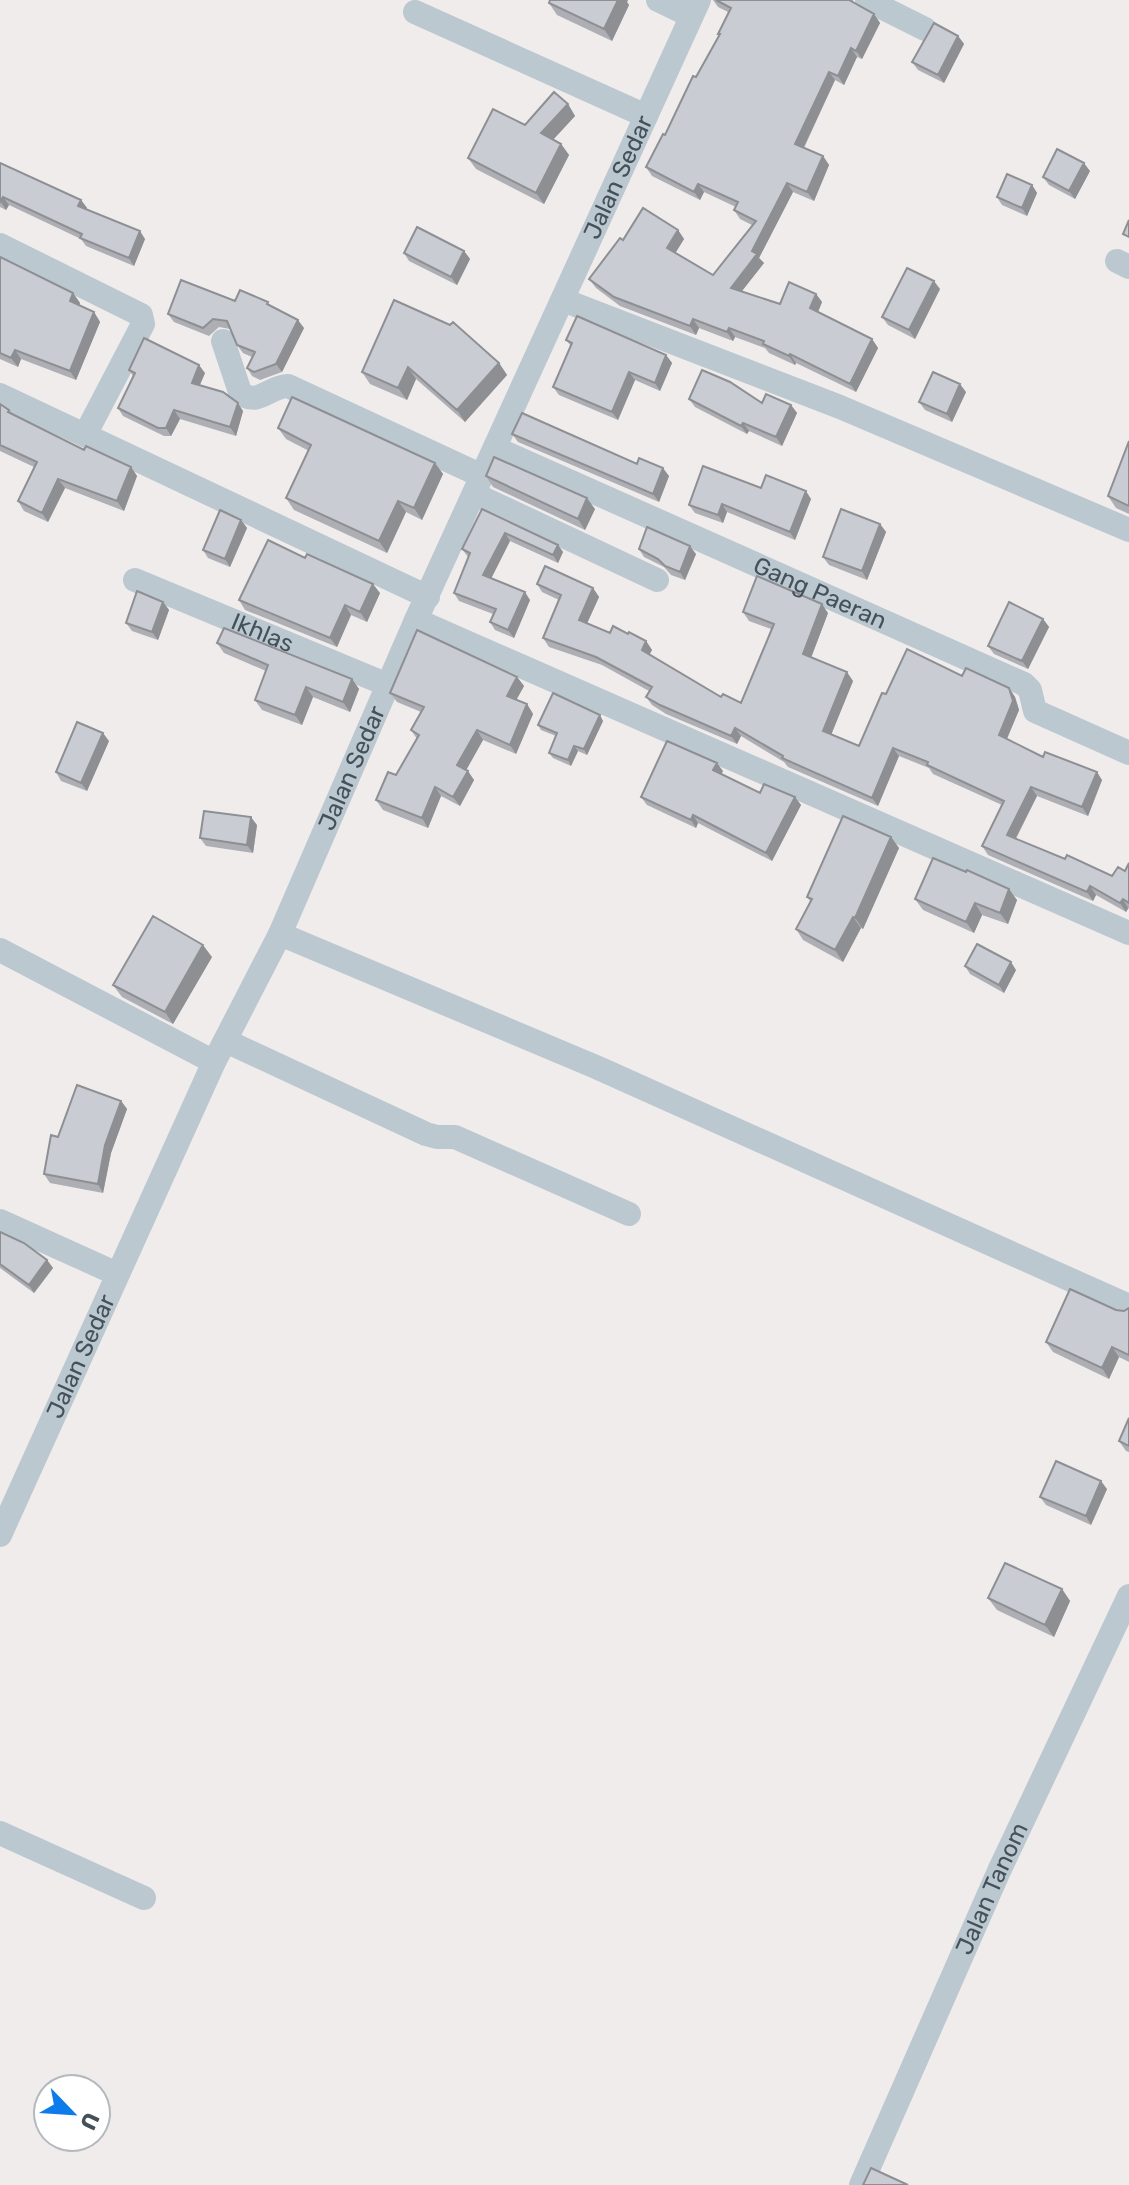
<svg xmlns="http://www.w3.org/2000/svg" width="1129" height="2185" viewBox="0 0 1129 2185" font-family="Rubik,sans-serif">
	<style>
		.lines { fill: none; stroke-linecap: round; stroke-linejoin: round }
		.minor { stroke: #bcc8d0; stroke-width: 24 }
		.wall { fill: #adafb5 }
		.shaded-wall { fill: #8d8f93 }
		.building { fill: #c9ccd2; stroke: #8d8f93; stroke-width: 2 }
		.labels { text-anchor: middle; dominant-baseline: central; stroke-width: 6; stroke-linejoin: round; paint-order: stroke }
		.street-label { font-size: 24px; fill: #44515b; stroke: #fff }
	</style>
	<rect width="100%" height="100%" fill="#f0ecec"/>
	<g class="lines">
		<g class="minor">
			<path d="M658,0L691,16"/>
			<path d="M867,0L925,29"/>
			<path d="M415,12L646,116"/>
			<path d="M0,245L141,315L143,324L85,435"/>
			<path d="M1117,261L1129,267"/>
			<path d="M563,300L840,407L1129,530"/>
			<path d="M223,341L240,392C257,408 269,386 288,386L482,476"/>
			<path d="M0,395L428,597"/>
			<path id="s1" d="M495,448L1024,684L1030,690L1035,711L1129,753"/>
			<path d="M474,494L657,580"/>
			<path id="s2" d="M135,580L388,685"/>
			<path d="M416,620L1129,933"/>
			<path d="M280,934L596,1067L1129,1306"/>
			<path d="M0,950L214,1062"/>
			<path d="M226,1041L426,1134L437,1137H455L629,1214"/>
			<path d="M0,1221L117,1274"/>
			<path id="s3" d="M0,1535L214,1062L280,934L416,620L699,0"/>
			<path d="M0,1833L144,1898"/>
			<path id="s4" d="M861,2185L999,1871L1129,1596"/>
		</g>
	</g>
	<path class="wall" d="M550,0H628L627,2L629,5L612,41L557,15L549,3Z
		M713,0H853L854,3L874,14L880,23L862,59L857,57L844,85L835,80L804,148L823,156L829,165L814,201L793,192L759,258L764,263L742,291L780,304L816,294L822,302L818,312L872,339L878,348L856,392L796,363L795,365L769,353L765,348L735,337L733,341L699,328L696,335L620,306L596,288L589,279L623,240L678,230L684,239L675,253L713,275L752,225L740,219L734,210L736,207L704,192L700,200L652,176L646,167L665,135L719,35L718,34L728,12L718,7Z
		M958,36L964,44L944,83L918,70L912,62Z
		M568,104L575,116L553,140L561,144L569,155L544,204L476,169L468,158L525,125Z
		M0,163L81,200L87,208L86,209L145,239L134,266L86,246L81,239L9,205L6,210L0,207Z
		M1090,171L1075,199L1049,185L1043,177Z
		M1032,185L1037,193L1027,216L1002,205L997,197Z
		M464,251L470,259L457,285L409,261L404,253Z
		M0,257L73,293L80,303L79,305L94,312L100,322L76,380L21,359L18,367L0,359Z
		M940,289L915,339L888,325L882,317Z
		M235,301L271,306L304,328L282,372L260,380L252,376L247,368L252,357L243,353L237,345L230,329L219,327L209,336L174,322L168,314Z
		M566,340L666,355L672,363L660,391L635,380L618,420L559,395L553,387L571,346Z
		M499,363L507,375L465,422L416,379L407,400L370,384L362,372Z
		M129,370L205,373L200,385L243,411L236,436L180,419L171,436H164L123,416L118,408L133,376Z
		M966,392L952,422L925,410L919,402Z
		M689,399L791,405L797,413L782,446L749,431L747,434L695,407Z
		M0,404L9,410L13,414L84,450L131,467L137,476L124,511L65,488L48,522L24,511L18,501L34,467L0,451Z
		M278,428L435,463L443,474L422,520L406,512L387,553L294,510L286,498L309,451L286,439Z
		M512,434L637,464L669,476L659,502L518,442Z
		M1129,441V514L1116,508L1108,496Z
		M486,476L595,509L585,530L493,487Z
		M761,488L811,499L795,540L727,512L723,523L695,513L689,505Z
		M482,509L558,545L563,552L558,563L510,541L491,578L530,600L514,638L495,630L490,622L493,614L459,601L454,593L468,557L462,549Z
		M241,520L247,528L230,567L208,558L203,550Z
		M880,524L886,532L867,580L829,565L823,557Z
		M639,549L696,554L685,580L671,575L664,567L644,557Z
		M537,584L593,588L599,597L587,623L610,633L628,634L646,641L652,650L649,655L721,697L741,703L771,629L749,621L743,612L828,613L811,658L853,681L831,735L859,746L886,694L962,676L1009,688L1015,697L1019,710L1007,739L1043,757L1102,780L1088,816L1037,796L1016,839L1065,859L1112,876L1125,871L1129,863V908L1126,912L1096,895L1093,901L988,855L982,846L1002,805L933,774L929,768L899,756L878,806L788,767L784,762L741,736L737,744L666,714L652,705L646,697L649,691L602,665L549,647L543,638L559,600L542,592Z
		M380,593L367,622L351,615L337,647L245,610L239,600Z
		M163,602L169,610L158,640L132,631L126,623Z
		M1043,619L1049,627L1028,669L994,654L988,646Z
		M217,643L352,679L359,689L350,712L313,697L302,725L262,710L255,700L266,671L224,653Z
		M517,677L524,686L516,700L527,704L533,714L516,754L483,740L466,770L474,780L460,806L441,796L428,828L383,810L376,800L396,775L417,739L411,730L421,712L397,702L390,693Z
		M603,721L587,755L578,751L571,766L553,758L549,753L556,736L541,730L538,725Z
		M109,741L87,791L61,781L56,772Z
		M723,771L721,774L760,793L795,797L801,805L772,861L698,823L696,828L647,805L641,797Z
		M257,825L253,853L206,846L200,838Z
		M891,837L899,848L863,929L861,928L843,962L803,940L796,929L810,901L807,897Z
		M966,872L1017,900L1008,924L982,915L974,933L923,910L915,899Z
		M212,957L173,1024L122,997L113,985Z
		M965,966L1016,970L1004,993L970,974Z
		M121,1101L127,1109L111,1153L103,1193L50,1183L44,1174L58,1137Z
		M0,1232L47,1260L53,1268L34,1293L0,1268Z
		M1129,1308V1362L1119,1357L1109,1379L1053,1352L1046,1342L1116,1310L1124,1311Z
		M1129,1418V1452L1126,1451L1119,1441Z
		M1107,1489L1091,1525L1046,1505L1040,1497Z
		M1062,1589L1070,1601L1054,1637L997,1610L988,1598Z"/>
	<path class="shaded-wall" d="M618,0H628L627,2L629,5L612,41L604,29Z
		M874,14L880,23L862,59L856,51Z
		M958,36L964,44L944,83L938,75Z
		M851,48L857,57L844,85L838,76Z
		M829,72L835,80L801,153L795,144Z
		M568,104L575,116L549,144L541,133Z
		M561,144L569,155L544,204L536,193Z
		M823,156L829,165L814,201L807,192Z
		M1084,163L1090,171L1075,199L1069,191Z
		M787,183L793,192L759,258L764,263L738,296L731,288L752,251Z
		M698,184L704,192L700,200L694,192Z
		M1032,185L1037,193L1027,216L1022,208Z
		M3,197L9,205L6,210L1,202Z
		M81,200L87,208L84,214L78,206Z
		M678,230L684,239L673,257L667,248Z
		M140,231L145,239L134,266L129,258Z
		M464,251L470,259L457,285L451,277Z
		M934,281L940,289L915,339L909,330Z
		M73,293L80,303L77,310L70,301Z
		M816,294L822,302L816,317L810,308Z
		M94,312L100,322L76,380L70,371Z
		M693,319L699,328L696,335L690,326Z
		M298,320L304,328L282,372L276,364Z
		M729,328L735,337L733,341L727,332Z
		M872,339L878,348L856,392L850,384Z
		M15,350L21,359L18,367L11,358Z
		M790,354L796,363L795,365L789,356Z
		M666,355L672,363L660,391L655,383Z
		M499,363L507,375L465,422L457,410Z
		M199,365L205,373L197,391L192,383Z
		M408,367L416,379L407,400L398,388Z
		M629,372L635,380L618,420L612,412Z
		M960,384L966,392L952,422L947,414Z
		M238,403L243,411L236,436L230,427Z
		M791,405L797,413L782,446L776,437Z
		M174,410L180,419L171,436L166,428Z
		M743,423L749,431L747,434L741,426Z
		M435,463L443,474L422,520L414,508Z
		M131,467L137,476L124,511L117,501Z
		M663,468L669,476L659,502L653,494Z
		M58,479L65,488L48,522L42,513Z
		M806,491L811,499L795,540L790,532Z
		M587,498L595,509L585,530L578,519Z
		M398,501L406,512L387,553L379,541Z
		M722,504L727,512L723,523L718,515Z
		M241,520L247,528L230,567L225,559Z
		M880,524L886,532L867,580L862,571Z
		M505,533L510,541L489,583L483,575Z
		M558,545L563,552L558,563L553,555Z
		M690,546L696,554L685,580L680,572Z
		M373,584L380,593L367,622L360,612Z
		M593,588L599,597L585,628L579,620Z
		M525,592L530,600L514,638L508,630Z
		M163,602L169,610L158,640L152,632Z
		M822,604L828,613L809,663L803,654Z
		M345,605L351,615L337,647L330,638Z
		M1043,619L1049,627L1028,669L1022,661Z
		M646,641L652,650L647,659L642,650Z
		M847,672L853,681L829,740L823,731Z
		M517,677L524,686L513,706L507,696Z
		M352,679L359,689L350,712L343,702Z
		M306,687L313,697L302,725L295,715Z
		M1009,688L1015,697L1019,710L1005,743L999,735Z
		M527,704L533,714L516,754L510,745Z
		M600,715L603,721L587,755L584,749Z
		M735,728L741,736L737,744L731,736Z
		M477,730L483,740L464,774L457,765Z
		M103,733L109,741L87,791L81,783Z
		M574,746L578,751L571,766L568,760Z
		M893,748L899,756L878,806L872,798Z
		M717,763L723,771L719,779L713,770Z
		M468,771L474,780L460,806L453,797Z
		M1097,772L1102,780L1088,816L1082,807Z
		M435,787L441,796L428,828L422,818Z
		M1031,787L1037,796L1013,843L1007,835Z
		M795,797L801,805L772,861L766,853Z
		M693,815L698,823L696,828L691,820Z
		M251,817L257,825L253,853L247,845Z
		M891,837L899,848L863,929L855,918Z
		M1090,886L1096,895L1093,901L1087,892Z
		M1009,889L1017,900L1008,924L1000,913Z
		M1123,899L1128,908L1126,912L1120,903Z
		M975,903L982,915L974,933L966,922Z
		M853,917L861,928L843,962L835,950Z
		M203,945L212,957L173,1024L165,1012Z
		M1011,962L1016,970L1004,993L999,985Z
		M121,1101L127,1109L111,1153L103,1193L98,1184L105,1145Z
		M47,1260L53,1268L34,1293L29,1285Z
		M1112,1347L1119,1357L1109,1379L1102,1368Z
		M1101,1481L1107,1489L1091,1525L1086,1516Z
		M1062,1589L1070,1601L1054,1637L1045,1625Z"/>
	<path class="building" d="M550,0H618L604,29L549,3Z
		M716,0H849L874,14L856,51L851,48L838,76L829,72L795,144L823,156L807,192L787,183L752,251L757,254L731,288L780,304L789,282L816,294L810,308L872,339L850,384L790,354L789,356L763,344L764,341L729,328L727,332L693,319L690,326L614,297L589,279L620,238L623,240L643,208L678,230L667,248L713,275L756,221L734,210L738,202L698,184L694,192L646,167L663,134L665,135L693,76L696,77L720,34H718L731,8Z
		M934,23L958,36L938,75L912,62Z
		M554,92L568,104L541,133L561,144L536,193L468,158L493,109L525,125Z
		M1057,149L1084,163L1069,191L1043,177Z
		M0,163L81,200L78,206L140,231L129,258L80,238L82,234L3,197L0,202Z
		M1007,174L1032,185L1022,208L997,197Z
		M1129,220V237L1123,234Z
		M417,227L464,251L451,277L404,253Z
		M0,257L73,293L70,301L94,312L70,371L15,350L11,358L0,353Z
		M907,268L934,281L909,330L882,317Z
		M181,280L235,301L240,290L268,302L267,304L298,320L276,364L254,372L247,368L255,352L237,345L227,321L213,319L203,328L168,314Z
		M394,300L450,325L453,322L499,363L457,410L408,367L398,388L362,372Z
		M577,316L666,355L655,383L629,372L612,412L553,387L572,343L566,340Z
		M144,338L199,365L192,383L223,392L238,403L230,427L174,410L166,428H158L118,408L135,373L129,370Z
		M702,370L730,382L762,403L766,394L791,405L776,437L743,423L741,426L689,399Z
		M933,372L960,384L947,414L919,402Z
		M292,397L435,463L414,508L398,501L379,541L286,498L311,445L278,428Z
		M0,404L9,410L8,412L84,450L86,446L131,467L117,501L58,479L42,513L18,501L37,462L0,445Z
		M522,413L637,464L639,458L663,468L653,494L512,434Z
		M1129,441V506L1108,496Z
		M494,457L587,498L578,519L486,476Z
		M703,466L761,488L766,475L806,491L790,532L722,504L718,515L689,505Z
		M482,509L558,545L553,555L505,533L483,575L525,592L508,630L490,622L496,609L454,593L470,553L462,549Z
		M841,509L880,524L862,571L823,557Z
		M220,510L241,520L225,559L203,550Z
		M647,527L690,546L680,572L665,566L658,559L639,549Z
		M268,540L305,558L307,554L373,584L360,612L345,605L330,638L239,600Z
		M545,566L593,588L579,620L610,633L613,626L628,634L629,632L646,641L642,650L721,697L723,694L741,703L774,624L743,612L757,576L822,604L803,654L847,672L823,731L859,746L882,693L886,694L907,649L962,676L966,668L1009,688L1013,701L999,735L1043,757L1045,752L1097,772L1082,807L1031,787L1007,835L1065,859L1067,855L1112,876L1118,867L1125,871L1129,863V903L1123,899L1120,903L1090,886L1087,892L982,846L1004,801L927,765L928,762L893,748L872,798L782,758L783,756L735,728L731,736L660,705L646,697L652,687L596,657L543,638L561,595L537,584Z
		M137,591L163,602L152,632L126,623Z
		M1009,602L1043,619L1022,661L988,646Z
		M224,628L352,679L343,702L306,687L295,715L255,700L268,665L217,643Z
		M417,630L517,677L507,696L527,704L510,745L477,730L457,765L468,771L453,797L435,787L422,818L376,800L388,772L396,775L419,735L411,730L424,707L390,693Z
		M553,693L600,715L584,749L574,746L568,760L549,753L557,733L538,725Z
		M77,722L103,733L81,783L56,772Z
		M667,741L717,763L713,770L760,793L764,784L795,797L766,853L693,815L691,820L641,797Z
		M204,811L251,817L247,845L200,838Z
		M843,816L891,837L855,918L853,917L835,950L796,929L812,899L807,897Z
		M933,858L966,872L967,870L1009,889L1000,913L975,903L966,922L915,899Z
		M153,916L203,945L165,1012L113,985Z
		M977,944L1011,962L999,985L965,966Z
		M77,1085L121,1101L105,1145L98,1184L44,1174L51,1135L58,1137Z
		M0,1232L24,1243L47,1260L29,1285L0,1264Z
		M1070,1289L1116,1310L1124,1311L1129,1308V1355L1112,1347L1102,1368L1046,1342Z
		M1129,1418V1446L1119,1441Z
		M1056,1461L1101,1481L1086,1516L1040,1497Z
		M1005,1563L1062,1589L1045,1625L988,1598Z
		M871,2168L908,2185H863Z"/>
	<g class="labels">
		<g class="street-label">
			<text stroke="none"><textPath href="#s3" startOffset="1492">Jalan Sedar</textPath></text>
			<text stroke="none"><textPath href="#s1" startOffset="356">Gang Paeran</textPath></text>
			<text stroke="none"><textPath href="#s2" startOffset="138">Ikhlas</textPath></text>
			<text stroke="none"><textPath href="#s3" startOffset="844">Jalan Sedar</textPath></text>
			<text stroke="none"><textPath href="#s3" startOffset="196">Jalan Sedar</textPath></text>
			<text stroke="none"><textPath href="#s4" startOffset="324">Jalan Tanom</textPath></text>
		</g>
	</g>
	<g transform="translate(72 2113) rotate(115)"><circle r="38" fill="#ffffff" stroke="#b4b9bd" stroke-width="2"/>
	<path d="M0-6L14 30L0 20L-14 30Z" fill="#0d7be9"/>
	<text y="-12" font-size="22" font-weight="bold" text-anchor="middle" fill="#44515b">U</text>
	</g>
</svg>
